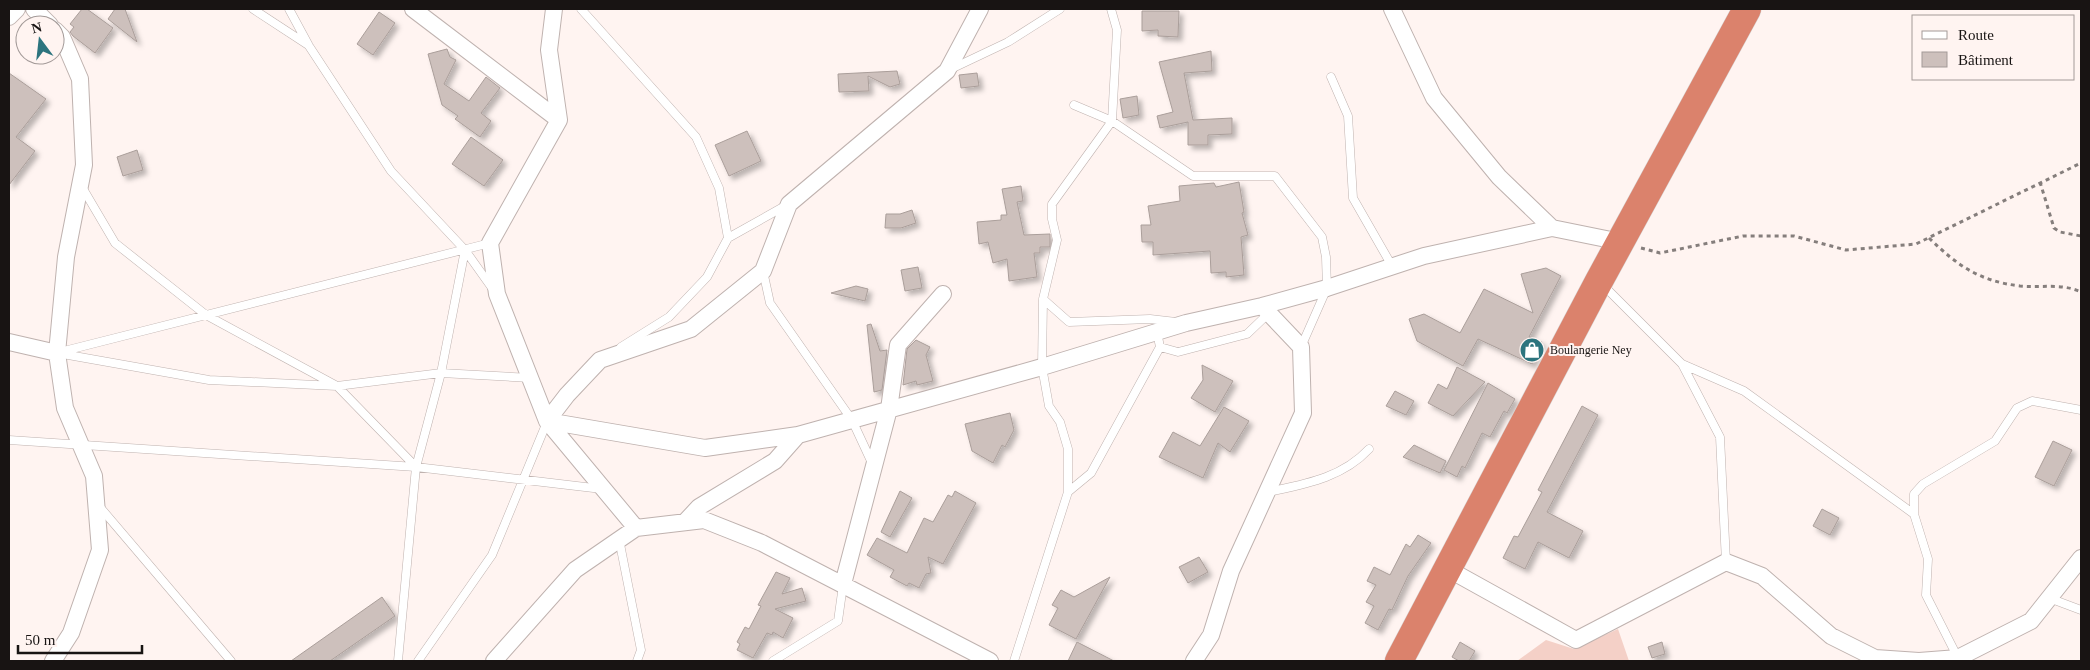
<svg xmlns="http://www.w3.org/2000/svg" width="2090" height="670" viewBox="0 0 2090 670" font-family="Georgia,serif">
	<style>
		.green { fill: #f4d0c7 }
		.building { fill: #cdc0bc; stroke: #aa9e9a; filter: url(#shadow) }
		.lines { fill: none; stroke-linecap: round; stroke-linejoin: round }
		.lane-casing { stroke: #bfb2af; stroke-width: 9 }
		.street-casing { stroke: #bfb2af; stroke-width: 18 }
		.highway-casing { stroke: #d5d5d5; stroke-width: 29 }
		.path { stroke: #857e7c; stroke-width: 3; stroke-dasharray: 4 4; stroke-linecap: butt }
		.lane { stroke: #fff; stroke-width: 8 }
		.street { stroke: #fff; stroke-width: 16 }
		.highway { stroke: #db826c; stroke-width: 28 }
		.labels { text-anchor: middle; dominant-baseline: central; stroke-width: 4; stroke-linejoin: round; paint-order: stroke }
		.poi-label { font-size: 12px; fill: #181413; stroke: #fff4f1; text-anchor: start }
	</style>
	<defs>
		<filter id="shadow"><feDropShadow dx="4" dy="4" stdDeviation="2.5" flood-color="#0004"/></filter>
	</defs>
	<rect width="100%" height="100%" fill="#fff4f1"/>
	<path class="green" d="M1618,629L1629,661H1517L1546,640L1574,649Z"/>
	<path class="building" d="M82,9H87L113,28L95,53L73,36L70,32L74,27L70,24Z
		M115,9H125L137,42L108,19Z
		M1142,11H1179L1178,37L1158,36V30L1142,31Z
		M379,12L395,23L373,55L357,44Z
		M447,49L450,57L456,60L444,84L469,101L486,77L500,88L481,113L491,121L480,137L455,119L458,116L442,105L428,54Z
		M1211,51L1212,71L1184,73L1193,120L1232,118V134L1208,135V145H1188V122L1160,128L1157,116L1173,112L1159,62Z
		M897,71L900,84L890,87L868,76L869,91L839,92L838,74Z
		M9,73L46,99L16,137L35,151L9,185Z
		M977,73L979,86L961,88L959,75Z
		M1137,96L1139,115L1123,118L1120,99Z
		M747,131L761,161L729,176L715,145Z
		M471,137L503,160L484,186L452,164Z
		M137,150L143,170L123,176L117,157Z
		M1239,182L1244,212L1242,213L1248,235L1241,237L1244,275L1226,277V272L1211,273L1210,251L1153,255V242H1142L1141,225H1151L1148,206L1180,201L1179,186L1214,183L1216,187Z
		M1021,186L1023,201L1017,202L1024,235L1050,234V247H1040V253H1034L1037,277L1009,281L1007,259L993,263L988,242L979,244L977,222L1001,220V215H1007L1002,189Z
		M912,210L916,223L901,228H885L886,214H900Z
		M918,267L922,288L905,291L901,270Z
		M1546,268L1561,276L1529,337L1542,342L1532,364L1478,339L1463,366L1417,341L1409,319L1424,314L1460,333L1484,289L1533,313L1521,274Z
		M856,286L868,289L865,301L831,293Z
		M871,324L880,351L887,350L882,390L874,392L867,325Z
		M916,340L930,347L926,355L933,381L917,385L916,381L903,385L907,349Z
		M1202,365L1233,381L1215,412L1191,398L1203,380Z
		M1457,367L1485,382L1453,416L1428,403L1438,384L1447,389Z
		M1488,383L1515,399L1507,413L1504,411L1490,437L1482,433L1465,468L1462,466L1457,477L1444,470Z
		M1395,391L1414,401L1406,415L1386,406Z
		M1582,406L1598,415L1547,512L1583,531L1569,558L1538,542L1525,569L1503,558L1514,536L1518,537L1542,492L1538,490Z
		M1224,407L1249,421L1230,452L1218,443L1203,478L1159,457L1173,432L1200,446Z
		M1010,413L1014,430L1005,447L1002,445L993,463L972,451L965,424Z
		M2053,441L2072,450L2054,486L2035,477Z
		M1414,445L1446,461L1440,473L1403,457Z
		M900,491L912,498L890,537L881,532Z
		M955,491L976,503L943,564L928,557L931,573L926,574L919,588L909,583L907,586L890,577L894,570L867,555L877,538L907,553L924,518L933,522L948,495L952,497Z
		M1822,509L1839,518L1830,535L1813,526Z
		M1418,535L1431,543L1408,576L1392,610L1389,609L1378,630L1365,623L1374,606L1366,602L1376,585L1367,581L1374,567L1390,575L1406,544L1410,547Z
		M1199,557L1208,572L1188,583L1179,567Z
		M776,572L790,578L782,594L802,588L806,601L775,609L793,618L783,638L773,632L772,635L767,633L753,658L737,650L740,644L737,642L745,627L749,629L761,606L758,605Z
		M1110,577L1076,639L1049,625L1058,608L1052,605L1061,590L1074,597Z
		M382,597L395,616L330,661H291Z
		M1077,642L1114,661H1068Z
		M1460,642L1475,651L1469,661H1459L1452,657Z
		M1662,642L1665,654L1652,658L1648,647Z"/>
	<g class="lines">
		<defs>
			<path id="lane" d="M253,9L308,45
				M289,9L309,46L391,171L465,250L492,288
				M581,9L696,137L719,188L728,238
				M951,69L1008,42L1060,9
				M1331,77L1348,116L1353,198L1392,266
				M1074,105L1112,121L1193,176H1275L1322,237L1326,257L1327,288L1301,347
				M82,187L115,243L206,315L337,386L416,467
				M763,271L770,303L852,420L872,463
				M1602,284L1682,364L1744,391L1914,514
				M1043,299L1069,322L1150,319L1176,322
				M621,347L669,317L707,277L728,238L785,206
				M1160,347L1178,352L1247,334L1269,313
				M60,352L490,243
				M57,353L209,380L337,386L441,373L531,378
				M1682,364L1720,437L1726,562
				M9,440L416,467L602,489
				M1068,492L1091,473L1160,347L1157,332
				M1268,492C1305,484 1342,478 1369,449
				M99,506L231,661
				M619,539L641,650L637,661
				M2049,598L2081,610
				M1958,658L1926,595L1928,559L1914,514V494L1923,484L1995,441L2017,408L2032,401L2081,410
				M398,661L416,467L441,373L465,250
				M418,661L492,555L547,422
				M773,661L838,621L843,585
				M1014,661L1068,492V449L1060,422L1049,406L1042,367L1043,299L1057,240L1052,219V204L1112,121L1117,30L1111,9"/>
			<path id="street" d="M34,9L50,25
				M413,9L559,120
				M554,9L549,50L559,120L490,243L497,294L547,421L705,448L798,435L1042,367L1186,323L1262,306L1327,288L1424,256L1552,228
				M1392,9L1434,98L1499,177L1552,228L1621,242
				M9,17L17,9
				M9,342L57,353
				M685,522L699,507L775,461L798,435
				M636,528L547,421L567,395L600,360L691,329L763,271L789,204L947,71L980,9
				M1448,569L1576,640L1726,562L1762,576L1831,636L1875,658L1919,661L1958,658L2031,621L2081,558
				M843,584L889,409L898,345L943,294
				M53,661L71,633L100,550L94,476L65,408L57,353L66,257L84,165L80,79L62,37L55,30
				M494,661L575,570L636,528L704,520L762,543L990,661
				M1194,661L1211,635L1231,571L1303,413L1301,347L1262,306"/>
			<path id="highway" d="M1399,661L1599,281L1747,9"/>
		</defs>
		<use href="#lane" class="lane-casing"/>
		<use href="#street" class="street-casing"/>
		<use href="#highway" class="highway-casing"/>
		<path class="path" d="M2040,182L2054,228L2060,232L2081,236
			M1929,238C1958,266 1979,281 2020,286C2041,288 2062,283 2081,292
			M1641,248L1660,253L1743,236H1794L1846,250L1916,244L2081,163"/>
		<use href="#lane" class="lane"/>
		<use href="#street" class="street"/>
		<use href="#highway" class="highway"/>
	</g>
	<defs>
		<symbol id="shop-disc" viewBox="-11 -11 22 22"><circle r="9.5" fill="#2c747e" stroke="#fff4f1"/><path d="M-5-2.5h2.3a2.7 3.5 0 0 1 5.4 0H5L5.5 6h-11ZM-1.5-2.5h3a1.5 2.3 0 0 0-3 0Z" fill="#fff"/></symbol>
	</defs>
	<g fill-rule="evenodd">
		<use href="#shop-disc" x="1518" y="336" width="28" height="28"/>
	</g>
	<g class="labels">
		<g class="poi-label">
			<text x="1550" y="350">Boulangerie Ney</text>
		</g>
	</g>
	<rect width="2090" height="670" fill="none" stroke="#181413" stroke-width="20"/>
	<rect x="1912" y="15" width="162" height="65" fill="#fff4f1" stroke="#a39a98"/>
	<rect x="1922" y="31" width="25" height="8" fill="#ffffff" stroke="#a39a98"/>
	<text x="1958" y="40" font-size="15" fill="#181413">Route</text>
	<rect x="1922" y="52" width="25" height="15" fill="#cdc0bc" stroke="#a39a98"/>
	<text x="1958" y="65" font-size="15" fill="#181413">Bâtiment</text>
	<g transform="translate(40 40) rotate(345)"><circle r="24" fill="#fff4f1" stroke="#a39a98"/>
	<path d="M0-4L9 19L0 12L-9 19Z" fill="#2c747e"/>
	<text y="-8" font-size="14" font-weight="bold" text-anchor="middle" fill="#181413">N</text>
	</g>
	<path d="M18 645v8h124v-8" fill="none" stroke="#181413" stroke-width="2.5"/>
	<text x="25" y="645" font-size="15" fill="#181413" stroke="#fff4f1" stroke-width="4" paint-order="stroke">50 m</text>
</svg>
